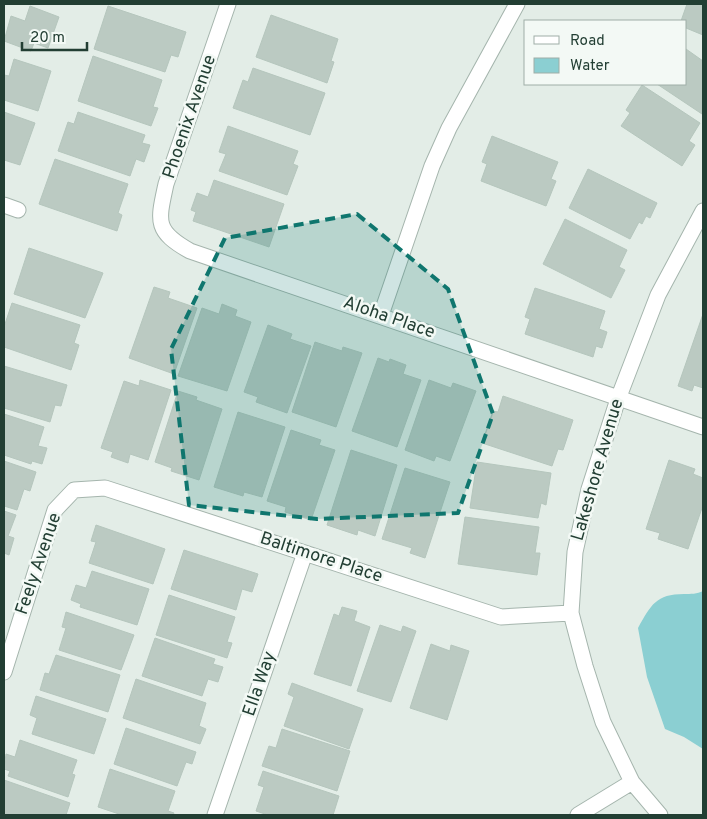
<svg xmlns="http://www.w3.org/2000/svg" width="707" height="819" viewBox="0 0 707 819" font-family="Overpass,sans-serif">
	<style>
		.water { fill: #8bcfd2 }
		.building { fill: #bbcac2; stroke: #b5c6bd }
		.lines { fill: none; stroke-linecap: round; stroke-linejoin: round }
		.minor-casing { stroke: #a5b5ad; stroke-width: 17 }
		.minor { stroke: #fff; stroke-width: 15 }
		.marked { fill: #0f766e; fill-opacity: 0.2; stroke: #0f766e; stroke-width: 4; stroke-dasharray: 10 6; stroke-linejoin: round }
		.labels { text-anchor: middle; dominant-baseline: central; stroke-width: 5; stroke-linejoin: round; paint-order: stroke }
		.street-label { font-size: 18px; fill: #223e33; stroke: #f3f9f5 }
	</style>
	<rect width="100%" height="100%" fill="#e3ede7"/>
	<path class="water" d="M703,591V749L684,737L665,729L647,677L638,628C651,605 656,594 684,594C691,594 697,594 703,591Z"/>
	<path class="building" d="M687,4H703V35L686,28V21H681Z
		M30,6L59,17L48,48L34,43L31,51L4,41L11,16L25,21Z
		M108,6L186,32L178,57L171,55L165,72L94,49Z
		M271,15L338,39L331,61L334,62L327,83L256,57Z
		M686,49L703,61L702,114L657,84H686Z
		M93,56L162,80L153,107L158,108L151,126L78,101Z
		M14,59L51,71L38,111L4,100V75L9,76Z
		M253,68L325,93L310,135L233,108L243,80L248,82Z
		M642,85L700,123L689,141L695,145L682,166L621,126L630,113L626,110Z
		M4,112L35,123L20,165L4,160Z
		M78,112L145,135L142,143L150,145L144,162L136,159L130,176L58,151L68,122L74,124Z
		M228,126L298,151L293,164L298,166L287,195L219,171L226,154L219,152Z
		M492,136L558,162L551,179L556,181L546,206L481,181L487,164L482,162Z
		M55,159L128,184L118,213L122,215L117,231L39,204Z
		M588,169L657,203L650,218L646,216L642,224L639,222L630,239L569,208Z
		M214,180L284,204L269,247L193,221L196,212L191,210L197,193L208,197Z
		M565,219L627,250L619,267L625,270L611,298L543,264Z
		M29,248L103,273L85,318L14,294Z
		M154,287L170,292L168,298L197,308L174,374L129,358Z
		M535,288L605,311L599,329L607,332L602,348L596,346L593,357L525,334L530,319L525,317Z
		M12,303L80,325L74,343L79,345L71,370L4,347V327Z
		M222,304L237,310L235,316L251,322L227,391L178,376L202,308L219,314Z
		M703,314V388L694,385L692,391L678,386Z
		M268,325L292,334L290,339L311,346L287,413L256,402L258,397L244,392Z
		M315,342L342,351L343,347L362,353L336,427L292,412Z
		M378,358L389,362L390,359L406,365L403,374L421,380L397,447L352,431Z
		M4,366L67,385L61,406L55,405L50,422L4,408Z
		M140,380L171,390L148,460L130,454L128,463L111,457L113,452L101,448L124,381L139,386Z
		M429,380L451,388L453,383L476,391L450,461L436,456L434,461L405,450Z
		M178,391L197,397L196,400L222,409L199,480L171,471L172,468L155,462Z
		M503,396L573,420L563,450L558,449L552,466L482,443L493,411L498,412Z
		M238,412L285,427L262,497L244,492L243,496L214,487Z
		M4,414L44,427L38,446L47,448L42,464L32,461L31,464L4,455Z
		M291,430L321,440L319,445L335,450L311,520L285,512L286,507L267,501Z
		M351,450L397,465L375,536L358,530L357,535L327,525Z
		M669,460L695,469L693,474L703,478V505L688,549L658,539L660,533L646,529Z
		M4,461L36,472L30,491L24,489L17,510L4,506Z
		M477,462L551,473L546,505L541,503L538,518L470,508Z
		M405,468L450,482L425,558L410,553L412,548L382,539Z
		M4,511L16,515L8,536L14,538L9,555L4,553Z
		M465,517L539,527L535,553H540L537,575L458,564Z
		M96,525L165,549L153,584L89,563L96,542L91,541Z
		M184,550L258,574L252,592L242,589L236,610L171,589Z
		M92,571L149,589L137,625L80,607L81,604L71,600L76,585L86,588Z
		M169,595L235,617L227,642L232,643L227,658L156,635Z
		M342,607L357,611L354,621L370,627L351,686L314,674L334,614L339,616Z
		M66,612L134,635L121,670L59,650L66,628L62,627Z
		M380,625L401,632L403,626L416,631L391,702L357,691Z
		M155,638L215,659L213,664L223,667L218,682L208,679L202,696L142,676Z
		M431,644L450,651L451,645L469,651L447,720L410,708Z
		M56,655L120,675L108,712L40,690L45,673L49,674Z
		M136,679L206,703L199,726L206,729L200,744L123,718Z
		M292,683L363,709L349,749L284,726L294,697L288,694Z
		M36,696L106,719L94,754L32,734L37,718L30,715Z
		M126,728L196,752L192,764L186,762L177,786L114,764Z
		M282,729L350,751L337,791L262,766L269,746L276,748Z
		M20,740L77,760L72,774L75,775L68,797L8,776L10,771L4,769L6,754L15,757Z
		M110,769L175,791L168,811L174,813L173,815H122L98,807Z
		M263,771L339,796L333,815H268L256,811L264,787L258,785Z
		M4,780L70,803L66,815H4Z"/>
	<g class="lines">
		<defs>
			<path id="minor" d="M228,4L166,184C158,221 154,231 190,251L703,427
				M4,205L18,210
				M381,315L432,166L449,128L517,4
				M4,672L55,510L74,490L105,488L501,617L571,613
				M215,815L305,553
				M578,815L632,782
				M660,815L632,782L603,722L585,666L571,613L575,552L589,489L618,399L658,295L703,211"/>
		</defs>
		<use href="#minor" class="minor-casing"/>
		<use href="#minor" class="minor"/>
	</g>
	<path class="marked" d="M357,214L448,289L493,414L458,513L317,519L189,505L171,349L225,238Z"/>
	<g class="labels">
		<g class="street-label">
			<text transform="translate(190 117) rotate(-71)">Phoenix Avenue</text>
			<text transform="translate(389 318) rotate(19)">Aloha Place</text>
			<text transform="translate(598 470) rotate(-74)">Lakeshore Avenue</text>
			<text transform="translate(321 558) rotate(18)">Baltimore Place</text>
			<text transform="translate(39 564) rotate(-71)">Feely Avenue</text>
			<text transform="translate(260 684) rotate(-71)">Ella Way</text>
		</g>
	</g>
	<rect width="707" height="819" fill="none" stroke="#223e33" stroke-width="10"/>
	<rect x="524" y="20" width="162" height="65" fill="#f3f9f5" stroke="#9faea7"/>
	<rect x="534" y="36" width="25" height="8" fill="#ffffff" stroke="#9faea7"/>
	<text x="570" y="45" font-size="15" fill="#223e33">Road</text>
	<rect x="534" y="58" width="25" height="15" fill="#8bcfd2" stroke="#9faea7"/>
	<text x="570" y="70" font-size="15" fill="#223e33">Water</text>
	<path d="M22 42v8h65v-8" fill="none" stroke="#223e33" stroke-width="2.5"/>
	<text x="30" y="42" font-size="15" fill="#223e33" stroke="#f3f9f5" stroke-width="4" paint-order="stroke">20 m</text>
</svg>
